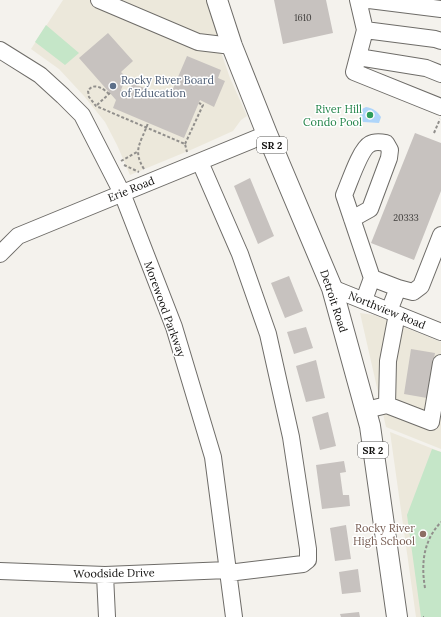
<svg xmlns="http://www.w3.org/2000/svg" width="441" height="617" viewBox="0 0 441 617" font-family="Lora,serif">
	<style>
		.built { fill: #ece8db }
		.green { fill: #c5e6c8 }
		.water { fill: #aed5fa }
		.building { fill: #c7c2bf }
		.lines { fill: none; stroke-linecap: round; stroke-linejoin: round }
		.minor-casing { stroke: #6e6c68; stroke-width: 18 }
		.major-casing { stroke: #6e6c68; stroke-width: 22 }
		.path { stroke: #918f8c; stroke-width: 2; stroke-dasharray: 3 2; stroke-linecap: butt }
		.minor { stroke: #fff; stroke-width: 16 }
		.major { stroke: #fff; stroke-width: 20 }
		.service-dot { fill: #5c6f8a; stroke: #fff; stroke-width: 1.5 }
		.leisure-dot { fill: #2e9e5b; stroke: #fff; stroke-width: 1.5 }
		.education-dot { fill: #8d6e63; stroke: #fff; stroke-width: 1.5 }
		.labels { text-anchor: middle; dominant-baseline: central; stroke-width: 3; stroke-linejoin: round; paint-order: stroke }
		.number-label { font-size: 9px; fill: #3e3c3a }
		.shield { fill: #fff; stroke: #585856; stroke-width: 1 }
		.shield-label { font-size: 10px; font-weight: bold; fill: #11100e }
		.service-label { font-size: 11px; fill: #4e5e75; stroke: #fff; text-anchor: start }
		.leisure-label { font-size: 11px; fill: #27864d; stroke: #fff; text-anchor: end }
		.street-label { font-size: 11px; fill: #11100e; stroke: #fff }
		.education-label { font-size: 11px; fill: #785e54; stroke: #fff; text-anchor: end }
	</style>
	<rect width="100%" height="100%" fill="#f4f2ed"/>
	<path class="built" d="M63,0H223L237,36L215,35L230,78L247,116L241,120L233,131L193,149L130,175L117,145L105,122L84,96L59,69L31,49Z
		M360,313L374,315L441,342V449L386,427Z
		M390,432L441,452V617H416Z"/>
	<path class="green" d="M46,25L79,53L65,65L35,42Z
		M432,449L441,452V617H421L407,515Z"/>
	<path class="water" d="M366,107C373,108 377,111 381,117L379,123L363,122C359,117 359,114 362,109Z"/>
	<path class="building" d="M274,0H326L333,33L283,44Z
		M108,33L133,61L121,72L126,77L121,90L128,93L132,83L169,98L187,56L221,70L218,78L225,81L214,107L200,100L184,138L113,108L116,100L79,58Z
		M415,133L441,143V191L414,260L371,243Z
		M250,178L274,236L258,244L234,186Z
		M289,276L303,311L285,318L271,283Z
		M306,327L313,348L294,354L287,332Z
		M411,349L435,353L427,398L404,394Z
		M316,360L325,398L306,402L296,366Z
		M328,412L336,446L320,450L312,417Z
		M344,461L346,472L340,473L343,495H349L350,506L322,509L316,465Z
		M346,525L351,559L335,561L330,528Z
		M358,569L361,592L342,594L339,572Z
		M359,612L360,617H341L340,614Z"/>
	<g class="lines">
		<defs>
			<path id="minor" d="M99,0L198,42L232,46
				M358,0L365,30L354,72L441,107
				M369,0L441,9
				M365,30L435,39L441,41
				M0,50L40,75L63,96L82,115L122,193L174,327L213,457L234,617
				M358,57L426,68L441,74
				M200,162L240,254L268,334L291,437L308,549V560L303,564L228,573
				M352,219L370,209L389,158L390,150L386,143C381,142 375,141 370,144C360,149 349,184 344,195L372,278L364,300
				M0,254L18,236L267,134
				M372,278L398,288L389,311
				M332,288L441,332
				M398,288L413,292L421,286L441,235
				M387,405L431,422L441,363
				M366,410L387,405L388,361L397,314
				M0,571L105,575L228,570
				M105,575L107,617"/>
			<path id="major" d="M217,0L232,46L267,134L332,288L370,426L397,617"/>
		</defs>
		<use href="#minor" class="minor-casing"/>
		<use href="#major" class="major-casing"/>
		<path class="path" d="M109,94C103,88 93,82 88,91L89,97L96,106L185,144L187,152
			M97,105L110,93
			M434,133L440,119
			M185,144L203,105L199,103
			M121,161L137,152
			M124,165L139,172
			M144,169C132,150 141,143 148,123
			M425,588C421,564 423,541 441,522
			M423,617H424"/>
		<use href="#minor" class="minor"/>
		<use href="#major" class="major"/>
	</g>
	<circle class="service-dot" cx="113" cy="86" r="4"/>
	<circle class="leisure-dot" cx="370" cy="115" r="4"/>
	<circle class="education-dot" cx="423" cy="534" r="4"/>
	<g class="labels">
		<g class="number-label">
			<text x="303" y="17">1610</text>
			<text x="406" y="217">20333</text>
		</g>
		<g class="shield">
			<rect x="257" y="137" width="30" height="16" rx="3"/>
			<rect x="358" y="442" width="30" height="16" rx="3"/>
		</g>
		<g class="shield-label">
			<text x="272" y="145">SR 2</text>
			<text x="373" y="450">SR 2</text>
		</g>
		<g class="service-label">
			<text x="121" y="80">Rocky River Board<tspan x="121" dy="13">of Education</tspan></text>
		</g>
		<g class="leisure-label">
			<text x="362" y="109">River Hill<tspan x="362" dy="13">Condo Pool</tspan></text>
		</g>
		<g class="street-label">
			<text transform="translate(131 189) rotate(-22)">Erie Road</text>
			<text transform="translate(334 301) rotate(72)">Detroit Road</text>
			<text transform="translate(165 309) rotate(70)">Morewood Parkway</text>
			<text transform="translate(387 310) rotate(22)">Northview Road</text>
			<text transform="translate(114 573) rotate(-1)">Woodside Drive</text>
		</g>
		<g class="education-label">
			<text x="415" y="528">Rocky River<tspan x="415" dy="13">High School</tspan></text>
		</g>
	</g>
</svg>
